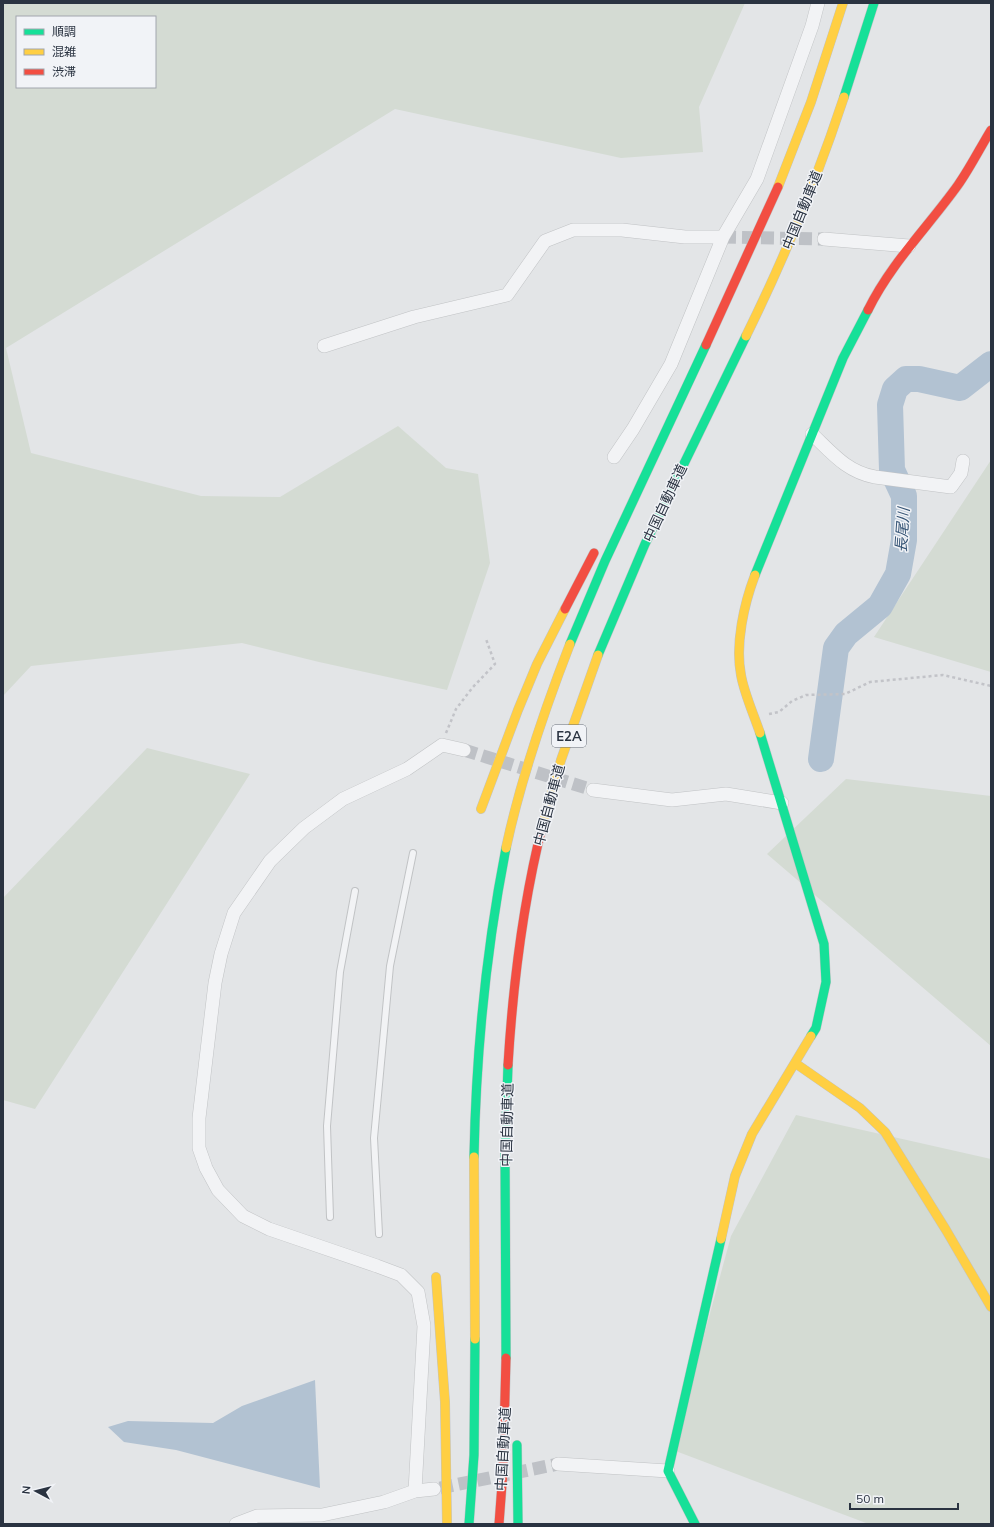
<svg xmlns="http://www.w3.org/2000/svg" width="994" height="1527" viewBox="0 0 994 1527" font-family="Mulish,'Noto Sans JP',sans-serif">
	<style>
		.green { fill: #d4dbd3; fill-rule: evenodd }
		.water { fill: #b2c2d2 }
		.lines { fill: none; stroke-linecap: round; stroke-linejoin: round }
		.river { stroke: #b2c2d2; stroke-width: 26 }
		.street-tunnel { stroke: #bec1c6; stroke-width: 13; stroke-dasharray: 13 6; stroke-linecap: butt }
		.lane-casing { stroke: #c1c3c5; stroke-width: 8 }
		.street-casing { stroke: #c1c3c5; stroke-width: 14 }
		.fast-casing { stroke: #c1c3c5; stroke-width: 10 }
		.slow-casing { stroke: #c1c3c5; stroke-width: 10 }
		.jam-casing { stroke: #c1c3c5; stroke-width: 10 }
		.path { stroke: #c2c3c8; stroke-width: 2.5; stroke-dasharray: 3 3; stroke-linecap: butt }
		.lane { stroke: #f2f3f5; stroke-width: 6 }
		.street { stroke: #f2f3f5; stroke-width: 13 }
		.fast { stroke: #16e098; stroke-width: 9 }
		.slow { stroke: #ffcf43; stroke-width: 9 }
		.jam { stroke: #f24e42; stroke-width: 9 }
		.labels { text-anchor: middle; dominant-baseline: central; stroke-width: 3; stroke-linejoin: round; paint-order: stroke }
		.shield { fill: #f1f3f7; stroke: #666d78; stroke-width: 1 }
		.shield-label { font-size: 13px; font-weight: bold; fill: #2a3341 }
		.street-label { font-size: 14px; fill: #2a3341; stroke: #f1f3f7 }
		.water-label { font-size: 15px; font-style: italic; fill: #345374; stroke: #f1f3f7 }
	</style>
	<rect width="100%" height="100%" fill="#e3e5e7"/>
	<path class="green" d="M3,3H745L699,107L703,152L621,158L395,109L6,348L31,453L201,496L280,497L398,426L446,468L478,474L490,563L447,690L319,662L242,643L31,666L3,696ZM17,17H155V87H17Z
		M991,460V672L874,637Z
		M147,748L250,774L35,1109L3,1100V898Z
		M846,779L991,796V1046L767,854Z
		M796,1115L991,1159V1524H864L866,1523L673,1450L731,1236Z"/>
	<path class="water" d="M315,1380L320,1488L176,1450L124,1442L108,1427L128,1421L213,1423L242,1406Z"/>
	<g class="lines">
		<path class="river" d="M821,759L836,648L846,634L880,606L898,574L904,540V496L892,470L890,405L895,389L906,379H919L960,388L991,364"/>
		<path class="street-tunnel" d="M723,237L824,239
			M464,750L593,790
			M440,1488L558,1464"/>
		<defs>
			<path id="lane" d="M330,1217L327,1126L340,972L355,891
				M379,1234L374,1138L390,966L413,853"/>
			<path id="street" d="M824,239L909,246
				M324,346L414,317L507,295L545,241L573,230H622L685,237H723
				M812,434C832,453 847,472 875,477L951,487L961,473L963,461
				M614,457L633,429L671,364L723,237L757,179L812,26L818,3
				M593,790L672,800L726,794L782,803
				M558,1464L668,1471
				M415,1491L424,1326L418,1292L401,1275L377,1266L269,1229L243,1216L218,1190L206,1168L199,1148V1118L215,983L221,954L234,913L270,861L304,828L343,799L407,769L442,745L464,750
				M236,1524L257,1516L322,1515L384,1502L415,1491L434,1489"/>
			<path id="fast" d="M844,97L874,3
				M755,575L843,358L868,310
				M570,644L605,561L706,345
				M598,655L645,544L746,336
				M760,733L824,944L826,982L816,1028L811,1036
				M474,1157C476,1053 486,950 506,848
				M506,1358L505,1154L508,1065
				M517,1445L518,1524
				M469,1524L474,1455L475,1339
				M695,1524L668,1471L721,1239"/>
			<path id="slow" d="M778,187L811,102L843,3
				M746,336C784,259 817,179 844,97
				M755,575C744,604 735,644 741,675C744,693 754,715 760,733
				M481,809L518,710L537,664L565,609
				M543,823L561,760L598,655
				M506,848C521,778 544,711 570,644
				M795,1063L860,1108L885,1132L946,1230L991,1307
				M474,1157L475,1339
				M721,1239L735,1176L752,1134L811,1036
				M436,1277L445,1402L447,1524"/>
			<path id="jam" d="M868,310C891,263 928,227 958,185C970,168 980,148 991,130
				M706,345L778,187
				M565,609L594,553
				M508,1065C513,983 523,902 543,823
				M499,1524L503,1471L506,1358"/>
		</defs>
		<use href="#lane" class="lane-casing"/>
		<use href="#street" class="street-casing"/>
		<use href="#fast" class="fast-casing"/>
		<use href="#slow" class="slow-casing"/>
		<use href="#jam" class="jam-casing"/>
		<path class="path" d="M769,714L779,712L792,701L806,695L845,694L870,682L943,675L991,686
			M446,733L456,709L473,687L495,664L486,639"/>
		<use href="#lane" class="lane"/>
		<use href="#street" class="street"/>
		<use href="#fast" class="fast"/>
		<use href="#slow" class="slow"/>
		<use href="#jam" class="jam"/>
	</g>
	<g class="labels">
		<rect class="shield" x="552" y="725" width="34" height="22" rx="3"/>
		<g class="shield-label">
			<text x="569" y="736">E2A</text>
		</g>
		<g class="street-label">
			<text transform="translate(802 210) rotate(-68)">中国自動車道</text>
			<text transform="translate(665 503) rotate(-65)">中国自動車道</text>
			<text transform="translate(549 805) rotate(-75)">中国自動車道</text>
			<text transform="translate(507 1125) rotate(-89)">中国自動車道</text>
			<text transform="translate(503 1449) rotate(-87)">中国自動車道</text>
		</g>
		<g class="water-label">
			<text transform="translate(902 530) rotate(-86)">長尾川</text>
		</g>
	</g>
	<rect width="994" height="1527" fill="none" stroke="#2a3341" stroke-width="8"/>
	<rect x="16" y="16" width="140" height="72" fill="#f1f3f7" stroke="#a1a6ae"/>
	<rect x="24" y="29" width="20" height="6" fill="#16e098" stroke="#a1a6ae"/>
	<text x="52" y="36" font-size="12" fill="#2a3341">順調</text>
	<rect x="24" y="49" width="20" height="6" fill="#ffcf43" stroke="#a1a6ae"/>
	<text x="52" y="56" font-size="12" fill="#2a3341">混雑</text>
	<rect x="24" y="69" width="20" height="6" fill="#f24e42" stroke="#a1a6ae"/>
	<text x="52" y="76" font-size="12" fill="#2a3341">渋滞</text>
	<g transform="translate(36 1491) rotate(277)" stroke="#f1f3f7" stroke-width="3" paint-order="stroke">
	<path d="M0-3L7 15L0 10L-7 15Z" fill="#2a3341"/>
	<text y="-6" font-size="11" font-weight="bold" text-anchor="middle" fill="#2a3341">N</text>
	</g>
	<path d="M850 1503v6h108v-6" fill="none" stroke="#2a3341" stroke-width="2"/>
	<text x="856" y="1503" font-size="12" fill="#2a3341" stroke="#f1f3f7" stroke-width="3" paint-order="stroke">50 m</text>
</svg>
